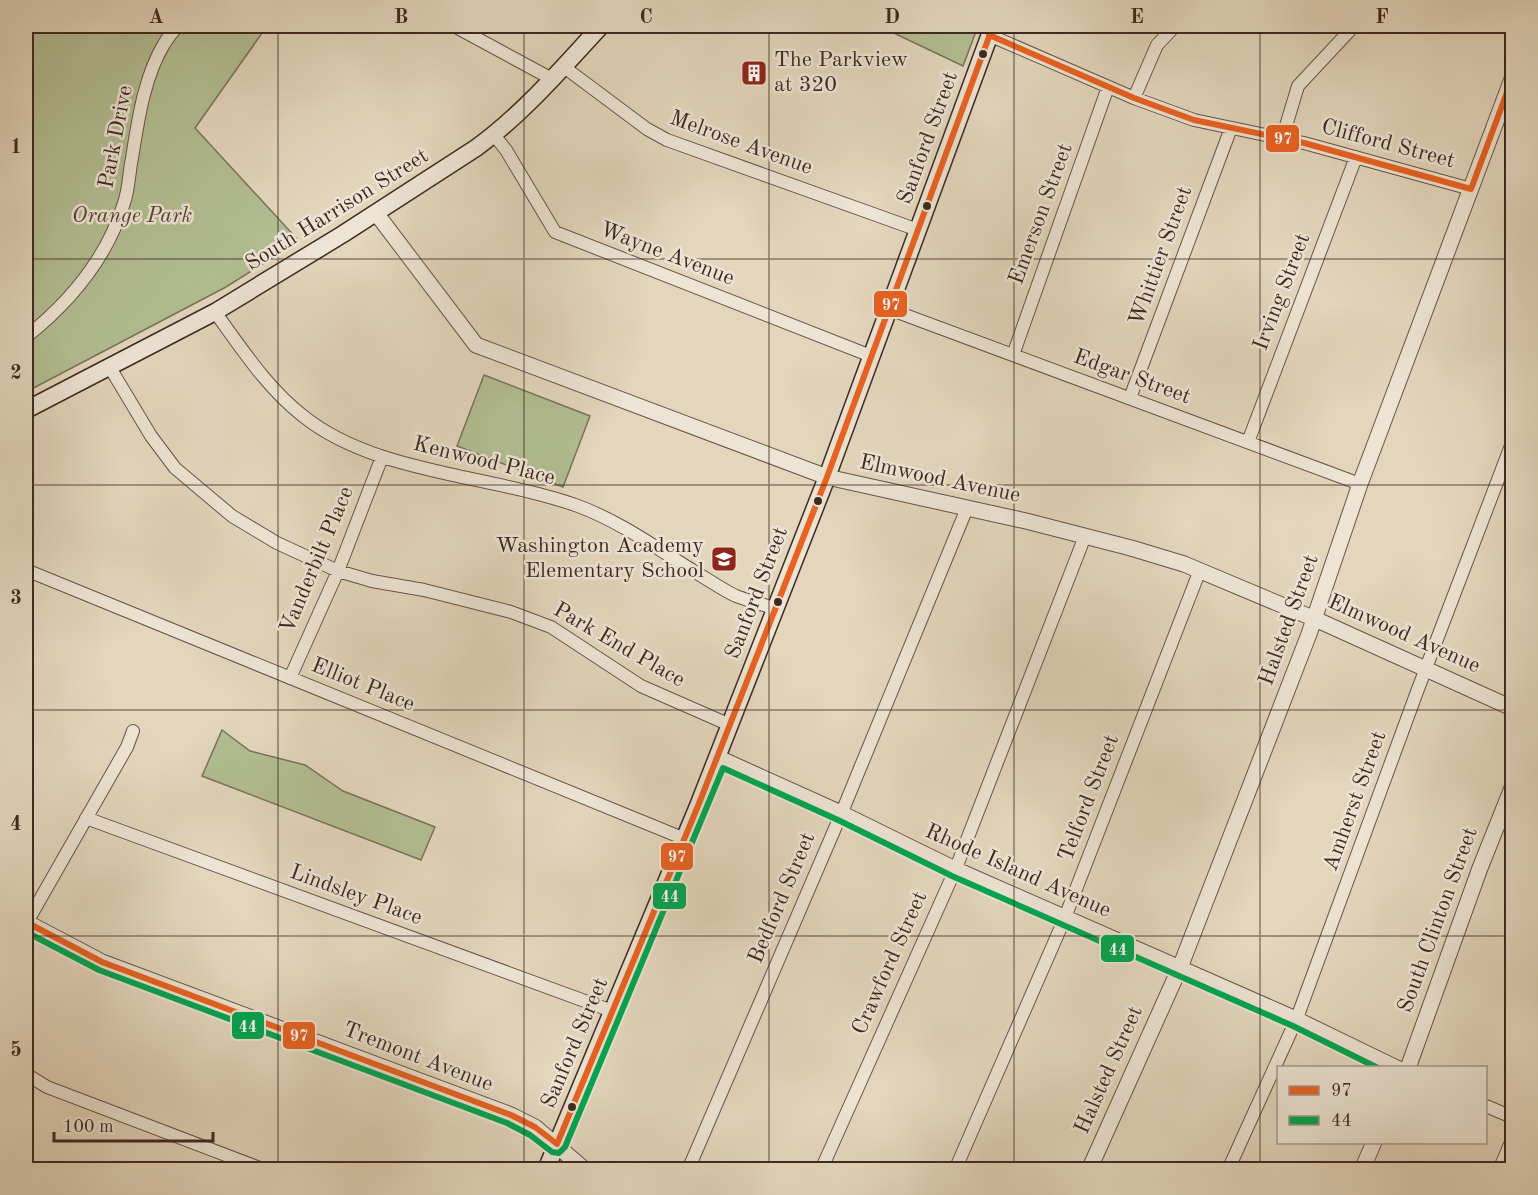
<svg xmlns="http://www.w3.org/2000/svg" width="1538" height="1195" viewBox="0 0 1538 1195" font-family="'Old Standard TT',serif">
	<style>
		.green { fill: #b2be93; stroke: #78745a; stroke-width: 1.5 }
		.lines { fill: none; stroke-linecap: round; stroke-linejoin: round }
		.minor-casing { stroke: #675447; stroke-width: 14 }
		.tertiary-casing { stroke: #675447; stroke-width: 17 }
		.secondary-casing { stroke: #3e2920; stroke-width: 19 }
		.minor { stroke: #ede4d4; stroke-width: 12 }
		.tertiary { stroke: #ede4d4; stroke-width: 15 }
		.secondary { stroke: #ede4d4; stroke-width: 16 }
		.bus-1-casing { stroke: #ede4d4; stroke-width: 10 }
		.bus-2-casing { stroke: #ede4d4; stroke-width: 10 }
		.bus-1 { stroke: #e96222; stroke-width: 6 }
		.bus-2 { stroke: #00a651; stroke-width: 6 }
		.grid { fill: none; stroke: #3e2920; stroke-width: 1.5; stroke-opacity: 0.55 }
		.bus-dot { fill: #3e2920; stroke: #ede4d4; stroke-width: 2 }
		.labels { text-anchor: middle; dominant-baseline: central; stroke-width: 5; stroke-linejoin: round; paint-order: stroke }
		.poi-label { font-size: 22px; fill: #3e2920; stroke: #ede4d4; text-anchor: start }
		.street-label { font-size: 22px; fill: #3e2920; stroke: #ede4d4 }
		.park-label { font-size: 22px; font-style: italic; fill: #554737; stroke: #ede4d4 }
		.line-badge { stroke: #ede4d4; stroke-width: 2 }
		.badge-label { font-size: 16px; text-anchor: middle; font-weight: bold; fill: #fff }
		.neatline { fill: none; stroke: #3e2920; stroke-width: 2 }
		.grid-label { font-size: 20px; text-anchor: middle; font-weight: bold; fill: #3e2920 }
	</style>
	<rect width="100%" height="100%" fill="#e3d6bd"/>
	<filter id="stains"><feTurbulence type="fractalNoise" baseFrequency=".00333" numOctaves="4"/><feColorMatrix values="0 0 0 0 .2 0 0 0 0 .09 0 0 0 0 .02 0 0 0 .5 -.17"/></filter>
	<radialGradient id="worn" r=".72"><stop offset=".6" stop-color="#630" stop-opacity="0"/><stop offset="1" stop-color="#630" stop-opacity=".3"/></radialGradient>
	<path class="green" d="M26,26H267L195,128L299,241L226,287L26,392Z
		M879,26H978L963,66Z
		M484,375L590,416L563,487L457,446Z
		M222,730L250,751L305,765L343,791L435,827L421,860L202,776Z"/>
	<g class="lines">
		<defs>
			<path id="minor" d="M454,26L552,79
				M989,35L1134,98L1194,120L1304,143L1471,189
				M564,67L647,129L667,140L918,230
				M1134,98L1157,45L1175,26
				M494,135L506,150L555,232L871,356
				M1282,139L1298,86L1354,26
				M889,309L1360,484
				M215,312C242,349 267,388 303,416C375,474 492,475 578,506C624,523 663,553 705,578C715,584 725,591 736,596C749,601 763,604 775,609
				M26,337C70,302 107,258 124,203C129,189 129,172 132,158C138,121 144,77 164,44C168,37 173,31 178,26
				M1013,355L1108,87
				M109,366L151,436L175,468L232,516L277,543L338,571L372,581L424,590L511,612L551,627L641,686L730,725
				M1130,398L1231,128
				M1248,442L1356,157
				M26,570L685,839
				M290,678L338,571L382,457
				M718,756L842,812L956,868L1297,1018L1400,1068
				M86,818L612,1011
				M26,924L127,747L133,731
				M26,1074L47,1087L265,1170
				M1486,1106L1512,1117
				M688,1170L842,812L967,508
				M821,1170L956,868L1085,536
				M955,1170L1064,920L1200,570
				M1228,1170L1297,1018L1418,689L1512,443
				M1499,1170L1512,1140"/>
			<path id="tertiary" d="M376,213L476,345L827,477L1026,521L1131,548L1184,564L1315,619L1512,708
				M26,922L102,962L511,1115L535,1127L585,1170
				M1408,1068L1480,868L1512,788
				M1089,1170L1181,965L1309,634L1360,484L1512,79
				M1362,1170L1374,1142"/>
			<path id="secondary" d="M26,410L215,312L343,234L476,148C523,114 562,68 601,26
				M546,1170L698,806L827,477L993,26"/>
		</defs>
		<use href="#minor" class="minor-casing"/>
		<use href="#tertiary" class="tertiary-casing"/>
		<use href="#secondary" class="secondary-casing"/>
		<use href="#minor" class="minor"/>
		<use href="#tertiary" class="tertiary"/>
		<use href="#secondary" class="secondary"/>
		<defs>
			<path id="bus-1" d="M989,35L1134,98L1194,120L1304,143L1471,189L1512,79
				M26,922L102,962L511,1115L535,1127L557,1144L698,806L827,477L993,26"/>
			<path id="bus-2" d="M26,932L99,970L507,1123L530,1135L552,1152L559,1153L565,1147L723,768L838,820L952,876L1293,1026L1378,1068"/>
		</defs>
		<use href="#bus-1" class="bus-1-casing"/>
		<use href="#bus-2" class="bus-2-casing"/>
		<use href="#bus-1" class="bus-1"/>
		<use href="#bus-2" class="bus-2"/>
	</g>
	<path class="grid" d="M278,26V1170M524,26V1170M769,26V1170M1014,26V1170M1260,26V1170M26,259H1512M26,485H1512M26,710H1512M26,936H1512"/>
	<defs>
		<symbol id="building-square" viewBox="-11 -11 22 22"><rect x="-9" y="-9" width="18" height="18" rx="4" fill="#8f2418" stroke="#ede4d4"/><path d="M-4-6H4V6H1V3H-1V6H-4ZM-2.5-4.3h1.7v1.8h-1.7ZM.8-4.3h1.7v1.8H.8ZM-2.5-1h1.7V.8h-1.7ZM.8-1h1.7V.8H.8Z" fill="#fff"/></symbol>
		<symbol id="school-square" viewBox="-11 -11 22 22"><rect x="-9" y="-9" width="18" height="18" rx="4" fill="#8f2418" stroke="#ede4d4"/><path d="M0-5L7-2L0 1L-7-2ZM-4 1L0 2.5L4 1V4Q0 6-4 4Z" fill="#fff"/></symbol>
	</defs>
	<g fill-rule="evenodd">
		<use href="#building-square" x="739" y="58" width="30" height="30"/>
		<use href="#school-square" x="709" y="544" width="30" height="30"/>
	</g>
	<g class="bus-dot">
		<circle cx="983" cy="54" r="5"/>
		<circle cx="927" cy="206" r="5"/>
		<circle cx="818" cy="501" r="5"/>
		<circle cx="778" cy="602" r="5"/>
		<circle cx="572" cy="1107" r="5"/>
	</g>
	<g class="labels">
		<g class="poi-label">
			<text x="774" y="60">The Parkview<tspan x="774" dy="25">at 320</tspan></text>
			<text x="704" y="546" text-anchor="end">Washington Academy<tspan x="704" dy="25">Elementary School</tspan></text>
		</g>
		<g class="street-label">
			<text transform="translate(116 137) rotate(-79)">Park Drive</text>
			<text transform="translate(928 138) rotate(-70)">Sanford Street</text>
			<text transform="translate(741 143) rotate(20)">Melrose Avenue</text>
			<text transform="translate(1388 144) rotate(15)">Clifford Street</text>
			<text transform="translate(337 210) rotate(-32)">South Harrison Street</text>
			<text transform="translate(1041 214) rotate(-70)">Emerson Street</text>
			<text transform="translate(667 254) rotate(21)">Wayne Avenue</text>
			<text transform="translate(1161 256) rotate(-70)">Whittier Street</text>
			<text transform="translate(1282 292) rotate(-69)">Irving Street</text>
			<text transform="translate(1132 377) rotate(20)">Edgar Street</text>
			<text transform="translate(484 461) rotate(14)">Kenwood Place</text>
			<text transform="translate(940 479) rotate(12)">Elmwood Avenue</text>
			<text transform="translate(317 560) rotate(-67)">Vanderbilt Place</text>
			<text transform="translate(757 593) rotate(-69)">Sanford Street</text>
			<text transform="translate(1289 620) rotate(-70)">Halsted Street</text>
			<text transform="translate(1404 634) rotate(24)">Elmwood Avenue</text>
			<text transform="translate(619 645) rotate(30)">Park End Place</text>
			<text transform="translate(363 685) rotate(22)">Elliot Place</text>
			<text transform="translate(1089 798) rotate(-69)">Telford Street</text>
			<text transform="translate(1355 801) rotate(-70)">Amherst Street</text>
			<text transform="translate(1018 871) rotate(24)">Rhode Island Avenue</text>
			<text transform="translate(356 895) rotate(20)">Lindsley Place</text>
			<text transform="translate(782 898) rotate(-67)">Bedford Street</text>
			<text transform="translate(1438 920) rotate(-70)">South Clinton Street</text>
			<text transform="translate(890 963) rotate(-66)">Crawford Street</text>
			<text transform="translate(575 1043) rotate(-67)">Sanford Street</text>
			<text transform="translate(418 1057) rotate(21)">Tremont Avenue</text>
			<text transform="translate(1109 1070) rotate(-66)">Halsted Street</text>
		</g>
		<g class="park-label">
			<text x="132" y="216">Orange Park</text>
		</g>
	</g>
	<g class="line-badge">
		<rect x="1265" y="124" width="35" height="29" rx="6" fill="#e96222"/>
		<rect x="873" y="290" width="35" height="28" rx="6" fill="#e96222"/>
		<rect x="660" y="842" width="34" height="29" rx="6" fill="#e96222"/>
		<rect x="652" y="882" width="35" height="28" rx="6" fill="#00a651"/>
		<rect x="1100" y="934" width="35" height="29" rx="6" fill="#00a651"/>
		<rect x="231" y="1011" width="34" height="29" rx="6" fill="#00a651"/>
		<rect x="282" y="1021" width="34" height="29" rx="6" fill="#e96222"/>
	</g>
	<g class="badge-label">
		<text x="1283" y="144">97</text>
		<text x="891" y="310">97</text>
		<text x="677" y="862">97</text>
		<text x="670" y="902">44</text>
		<text x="1118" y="955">44</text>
		<text x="248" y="1032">44</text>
		<text x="299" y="1041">97</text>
	</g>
	<rect width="1538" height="1195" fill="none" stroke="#e3d6bd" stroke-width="66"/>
	<rect x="1277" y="1066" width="210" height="78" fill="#ede4d4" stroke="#a7998c" stroke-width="1.5"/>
	<rect x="1289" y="1086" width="30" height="9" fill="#e96222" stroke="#a7998c" stroke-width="1.5"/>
	<text x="1331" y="1096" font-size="18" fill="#3e2920">97</text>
	<rect x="1289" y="1116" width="30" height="9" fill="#00a651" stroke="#a7998c" stroke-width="1.5"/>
	<text x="1331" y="1126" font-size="18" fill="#3e2920">44</text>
	<path d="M54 1132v9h159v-9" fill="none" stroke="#3e2920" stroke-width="3"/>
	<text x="63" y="1132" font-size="18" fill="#3e2920" stroke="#ede4d4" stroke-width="4.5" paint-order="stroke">100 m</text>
	<rect x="33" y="33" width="1472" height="1129" class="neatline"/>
	<g class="grid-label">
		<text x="156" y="23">A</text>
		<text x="401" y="23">B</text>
		<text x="646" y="23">C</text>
		<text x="892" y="23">D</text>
		<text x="1137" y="23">E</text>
		<text x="1382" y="23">F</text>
		<text x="16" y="153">1</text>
		<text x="16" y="379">2</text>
		<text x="16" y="604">3</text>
		<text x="16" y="830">4</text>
		<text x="16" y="1056">5</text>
	</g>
	<rect width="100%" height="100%" filter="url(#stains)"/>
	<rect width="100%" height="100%" fill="url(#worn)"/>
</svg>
